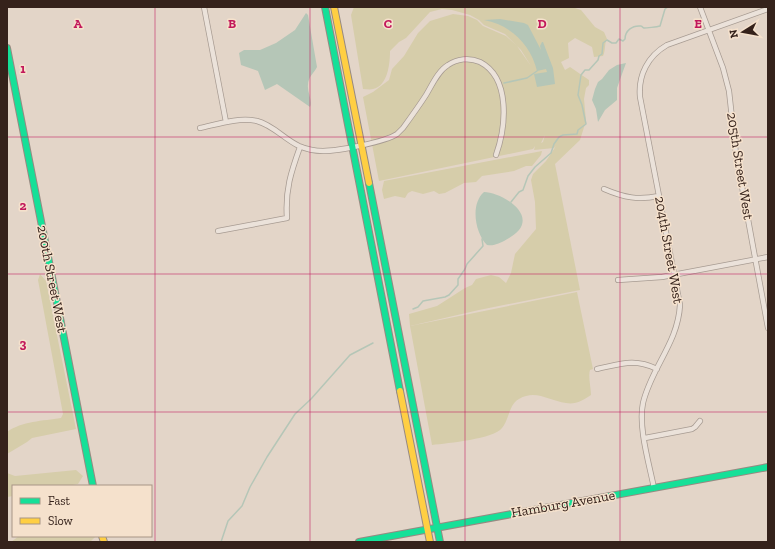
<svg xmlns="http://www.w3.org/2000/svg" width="775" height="549" viewBox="0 0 775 549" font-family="'Zilla Slab',serif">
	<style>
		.green { fill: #d6cdaa }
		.water { fill: #b5c6b7 }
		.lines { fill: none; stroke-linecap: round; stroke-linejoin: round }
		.stream { stroke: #b5c6b7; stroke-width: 1.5 }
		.street-casing { stroke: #a79b92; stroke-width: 6 }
		.fast-casing { stroke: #978a82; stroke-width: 8 }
		.slow-casing { stroke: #978a82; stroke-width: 8 }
		.street { stroke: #ebe2da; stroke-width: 4.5 }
		.fast { stroke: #16e098; stroke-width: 6 }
		.slow { stroke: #ffcf43; stroke-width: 6 }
		.grid { fill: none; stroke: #c2185b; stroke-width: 1; stroke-opacity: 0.55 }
		.labels { text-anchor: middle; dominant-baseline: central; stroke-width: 3; stroke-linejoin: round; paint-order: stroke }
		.street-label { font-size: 14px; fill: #35221b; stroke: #f5e1cc }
		.grid-label { font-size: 13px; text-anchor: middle; font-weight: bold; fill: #c2185b; stroke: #f5e1cc; stroke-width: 3; stroke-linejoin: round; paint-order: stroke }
	</style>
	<rect width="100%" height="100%" fill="#e3d5c8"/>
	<path class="green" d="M354,7H572L581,10L595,27L604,32L607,39C604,44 606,50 603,56L594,57L592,47L575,38L568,43L569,58L561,62L565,70L570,67L589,80V85L586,88L584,99L586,121L580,140L555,164L580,290L479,310L410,326L409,314L437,306L465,288L472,285L476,279L491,275L499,277L506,283L511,273L515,254L536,229L535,202L531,180L533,174L546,161L556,146L554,148L534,150L535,146L543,142L545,135L541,143L535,146L533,149L379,181L363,97L373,92L389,80L392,69L404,56L418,33L430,21L453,14L468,16L477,20L483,26L506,36L517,46L531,66L521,50L505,34L484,25L479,20L470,15L452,10L442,9L430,12L406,38L399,42L390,51C390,63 388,86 373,89C370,90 366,89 363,89L351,15Z
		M542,151L541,155L532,166H526L514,171L482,176L476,182L464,183L445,193L439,194L434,191L423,194L412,191L408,193L405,198L395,196L384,199L382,190L384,181Z
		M40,274L46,281L76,429L32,438L27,442L7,454V432C22,421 43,421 61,418L63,414L38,280Z
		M577,292L593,369L590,370C588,376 591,388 591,395C584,400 575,405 566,403C549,401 536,389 519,399C509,404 509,420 502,428C494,439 448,443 432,445L410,326Z
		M76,470L83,476L78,484L67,486H13V496L7,497V473L15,476Z
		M19,536H96L90,542H11Z"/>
	<path class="water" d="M306,13L308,15L317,67C314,73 308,77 308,85C307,92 313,101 310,107L277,84L265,90L258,71L241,65L239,53L244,50H260L276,43L295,30Z
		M500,19L524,23L528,25L541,50L540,46L542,42H543L553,68L555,84L537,87L534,74L547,72L546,69L537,71C531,45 511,25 484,20Z
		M626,63L617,88V100L605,110L598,122L596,109L592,100L595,89L598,82L602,79L609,70L617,65Z
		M484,192C499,192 534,211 519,230C515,235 509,238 504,241C497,244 494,246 487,245C475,233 470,204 484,192Z"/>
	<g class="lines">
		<path class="stream" d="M504,83L527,78L537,71
			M511,202L519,192L523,190L528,176L535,167L551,153L554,144L559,137L563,135L577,134L578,130L586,124L582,105L578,95L581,75L585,70H589L598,60L599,56L602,54L603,43L607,40L612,43H616L619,39L623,41L625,39C625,31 632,25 641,26C642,26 643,28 644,28C646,28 657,27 660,26L665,9L668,7
			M413,309L418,307L423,301L445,297L449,295L458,285V279L465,269L467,264L483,246L482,239
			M221,542L228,521L242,506L250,487L267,457L295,414L311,399L350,355L373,343"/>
		<defs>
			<path id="street" d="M204,7L226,122
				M700,7L723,68L729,91L736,154L768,328
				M200,128C218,124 239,117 257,121C273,125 284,139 299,146C306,149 315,151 323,151C338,151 385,142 397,134C399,132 401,130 403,128C411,117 419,106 426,95C432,85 438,71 448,65C457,59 469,57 480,62C511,78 506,127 496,155
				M604,189C625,198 638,200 659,196
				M218,231L287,218C285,190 291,172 300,147
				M618,280L662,277L768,257
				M597,369C621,364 634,358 657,369
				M645,438L692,429L695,427L700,421
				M654,488C649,463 638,427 643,403C651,368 678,343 680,305L640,97C638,75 648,56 667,45L768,9"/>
			<path id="fast" d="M325,7L400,391
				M7,48L93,486
				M369,183L440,542
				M359,542L768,467"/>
			<path id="slow" d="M334,7L369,183
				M400,391L430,542
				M102,536L104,542"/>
		</defs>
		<use href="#street" class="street-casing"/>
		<use href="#fast" class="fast-casing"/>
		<use href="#slow" class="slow-casing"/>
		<use href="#street" class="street"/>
		<use href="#fast" class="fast"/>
		<use href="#slow" class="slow"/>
	</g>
	<path class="grid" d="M155,7V542M310,7V542M465,7V542M620,7V542M7,137H768M7,274H768M7,412H768"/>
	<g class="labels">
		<g class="street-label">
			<text transform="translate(740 166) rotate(81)">205th Street West</text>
			<text transform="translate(669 250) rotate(80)">204th Street West</text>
			<text transform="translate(52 279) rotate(79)">200th Street West</text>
			<text transform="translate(563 504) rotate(-10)">Hamburg Avenue</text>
		</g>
	</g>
	<g class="grid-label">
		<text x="78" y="28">A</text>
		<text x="232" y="28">B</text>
		<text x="388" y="28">C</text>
		<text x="542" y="28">D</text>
		<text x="698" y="28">E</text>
		<text x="23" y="73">1</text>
		<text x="23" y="210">2</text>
		<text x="23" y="348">3</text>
	</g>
	<rect width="775" height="549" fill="none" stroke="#35221b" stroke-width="16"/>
	<rect x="12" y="485" width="140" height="52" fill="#f5e1cc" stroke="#a89585"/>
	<rect x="20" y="498" width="20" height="6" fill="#16e098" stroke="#a89585"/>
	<text x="48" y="505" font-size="12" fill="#35221b">Fast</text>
	<rect x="20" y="518" width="20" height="6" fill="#ffcf43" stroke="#a89585"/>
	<text x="48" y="525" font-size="12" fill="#35221b">Slow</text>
	<g transform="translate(743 32) rotate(259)" stroke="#f5e1cc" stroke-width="3" paint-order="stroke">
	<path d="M0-3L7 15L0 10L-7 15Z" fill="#35221b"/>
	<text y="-6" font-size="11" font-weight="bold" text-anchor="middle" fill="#35221b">N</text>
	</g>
</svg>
